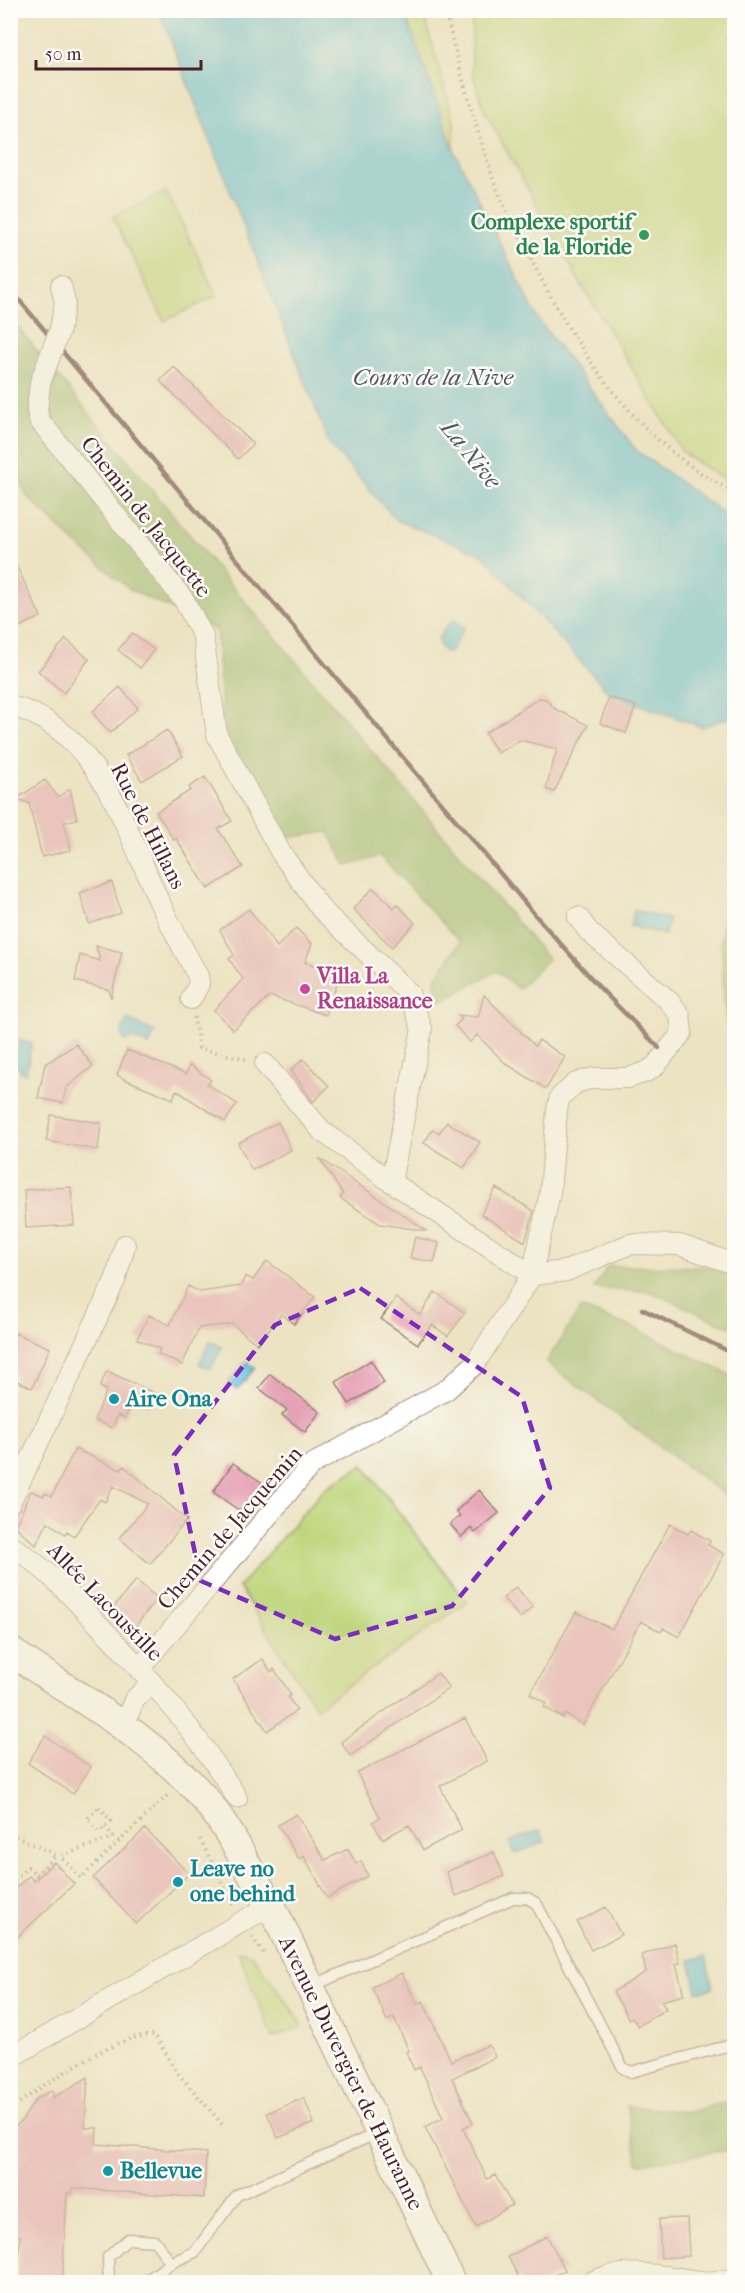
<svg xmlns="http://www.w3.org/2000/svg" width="745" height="2293" viewBox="0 0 745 2293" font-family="'IM FELL French Canon',serif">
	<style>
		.green { fill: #bed67b; stroke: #847a53; stroke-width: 1.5 }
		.forest { fill: #96b76b; stroke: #706b4b; stroke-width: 1.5 }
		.water { fill: #5dbedc; stroke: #546e84; stroke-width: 1.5 }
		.building { fill: #e5a1b5 }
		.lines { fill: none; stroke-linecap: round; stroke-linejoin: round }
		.service-casing { stroke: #9b8177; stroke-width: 13 }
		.minor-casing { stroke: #9b8177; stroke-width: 22 }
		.secondary-casing { stroke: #9b8177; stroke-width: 31 }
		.path { stroke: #9b8177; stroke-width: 4; stroke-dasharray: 1.5 4.5; stroke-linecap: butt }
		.service { stroke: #fff; stroke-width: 10 }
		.minor { stroke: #fff; stroke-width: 20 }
		.secondary { stroke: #fff; stroke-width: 28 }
		.rail { stroke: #4a1f2b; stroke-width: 4.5 }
		.minor-bridge-casing { stroke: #9b8177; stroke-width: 22; stroke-linecap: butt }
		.minor-bridge { stroke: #fff; stroke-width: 20 }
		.marked { fill: none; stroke: #7b2cbf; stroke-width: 4.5; stroke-dasharray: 12 8; stroke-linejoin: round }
		.leisure-dot { fill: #2e9e5b; stroke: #fdfcf7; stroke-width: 2 }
		.hotel-dot { fill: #d1479c; stroke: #fdfcf7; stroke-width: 2 }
		.culture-dot { fill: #0f9aa8; stroke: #fdfcf7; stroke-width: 2 }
		.labels { text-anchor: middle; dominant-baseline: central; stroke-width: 5; stroke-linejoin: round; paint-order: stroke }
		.leisure-label { font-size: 22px; font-weight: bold; fill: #27864d; stroke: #fdfcf7; text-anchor: end }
		.street-label { font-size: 22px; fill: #4a1f2b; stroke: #fdfcf7 }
		.hotel-label { font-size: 22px; font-weight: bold; fill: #b23c85; stroke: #fdfcf7; text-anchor: start }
		.culture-label { font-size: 22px; font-weight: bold; fill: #0d838f; stroke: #fdfcf7; text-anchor: start }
		.water-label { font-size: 24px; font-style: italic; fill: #515769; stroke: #fdfcf7 }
	</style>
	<rect width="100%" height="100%" fill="#fdfcf7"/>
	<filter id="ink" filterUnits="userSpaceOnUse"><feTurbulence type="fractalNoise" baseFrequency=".0167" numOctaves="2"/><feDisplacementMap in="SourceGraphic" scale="12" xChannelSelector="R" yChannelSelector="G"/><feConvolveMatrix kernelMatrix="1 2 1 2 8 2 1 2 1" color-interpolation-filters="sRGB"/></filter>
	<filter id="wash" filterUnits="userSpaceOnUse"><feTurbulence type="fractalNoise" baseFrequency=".008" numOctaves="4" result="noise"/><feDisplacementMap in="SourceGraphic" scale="24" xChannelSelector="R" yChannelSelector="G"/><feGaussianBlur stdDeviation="1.35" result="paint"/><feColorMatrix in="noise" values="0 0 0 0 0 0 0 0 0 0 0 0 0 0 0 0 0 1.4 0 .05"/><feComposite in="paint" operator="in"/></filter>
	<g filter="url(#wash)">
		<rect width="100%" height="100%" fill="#ece3c3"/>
		<path class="green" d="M472,10L734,11V486L683,453L578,279L529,191L484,110L472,73Z
			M404,11H423L454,121V150Z
			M166,191L217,296L164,321L113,217Z
			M363,1465L467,1602L316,1708L239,1587L325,1488Z
			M238,1951L252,1955L302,2023L301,2027L273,2038Z"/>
		<path class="forest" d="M10,318L230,584L548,959L518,989L497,971L437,1003L435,979L460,942L380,856L347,866L328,832L286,838L223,728L216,630L129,589L74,542L26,495L11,458Z
			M734,878V1065L725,1015L721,940L727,881Z
			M608,1266L734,1267V1329L651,1292L594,1288Z
			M581,1308L634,1328L734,1377V1502L546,1362Z
			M734,2100V2149L638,2164L627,2106L688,2112Z"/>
		<path class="water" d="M159,11H404L454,150L538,319L636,450L734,521V716L702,727L610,694L483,555L396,520L329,443Z
			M455,620L464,627L451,651L446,653L440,647L438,639L450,622Z
			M634,910L669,919L665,935L630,926Z
			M127,1019L155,1032L149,1046L131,1038L125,1041L121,1034Z
			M19,1040L32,1043L26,1074L20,1072V1067L14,1066Z
			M210,1341L222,1347L211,1369L199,1364Z
			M246,1361L255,1368L237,1390L228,1383Z
			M540,1830L545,1842L514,1854L509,1842Z
			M706,1956L713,1988L697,1992L690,1960Z"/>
		<g id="blocks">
			<path class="building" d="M174,367L253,444L238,459L160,381Z
				M10,553L41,617L10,631Z
				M132,633L154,650L140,668L118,650Z
				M66,639L89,659L64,693L38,671Z
				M120,687L138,708L110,733L92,712Z
				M609,697L636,706L626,733L600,723Z
				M539,698L546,699L555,709L588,725L554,792L546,789L557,749L520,740L498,753L485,733Z
				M167,730L183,756L142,781L126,755Z
				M205,777L232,821L218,829L243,867L208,889L176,838L174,840L156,812L191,790L189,787Z
				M45,780L58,797L70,789L77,819L64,822L71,850L42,857L29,803L16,799Z
				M112,882L121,913L89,924L80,893Z
				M373,888L394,908L397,904L415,923L392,947L353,909Z
				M249,909L277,947L296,928L312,944L305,962L340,975L326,1015L270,996L233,1030L214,1010L243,979L229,959L234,955L220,930Z
				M96,946L122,952L111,998L109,990L75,981L80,955L100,961Z
				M484,995L535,1046L539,1040L565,1057L546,1089L505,1063L477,1035L470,1042L455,1026L462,1019L457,1015L478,1017Z
				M76,1044L93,1066L66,1088L63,1103L38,1098L45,1064Z
				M127,1050L186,1074L190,1065L211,1080L207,1084L237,1104L225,1122L176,1090L173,1099L124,1079L117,1075Z
				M303,1059L329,1086L313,1102L291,1070Z
				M51,1115L101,1123L98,1150L46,1141Z
				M278,1122L291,1150L252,1170L238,1143Z
				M447,1122L480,1142L464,1168L424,1143L433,1129L439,1133Z
				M319,1158L427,1231L380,1224L340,1198L343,1194Z
				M71,1187L74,1225L26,1228L24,1190Z
				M496,1188L534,1211L525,1242L481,1214Z
				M415,1237L439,1243L434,1262L410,1258Z
				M267,1261L315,1297L294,1324L281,1314L257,1344L232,1324L199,1328L182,1365L158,1354L160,1349L137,1339L149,1315L170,1325L188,1286L200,1292L241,1286L245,1276L253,1280Z
				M435,1292L465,1313L448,1336L432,1325L418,1344L381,1319L396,1298L420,1315Z
				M15,1333L50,1348L32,1388L15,1380L17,1375L10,1372V1343Z
				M371,1360L384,1383L349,1404L336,1382Z
				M107,1371L154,1393L149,1406L133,1400L125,1418L118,1415L112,1428L94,1420L107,1390L100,1387Z
				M270,1374L320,1412L305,1432L282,1415L287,1410L259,1388Z
				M75,1449L121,1470L124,1466L187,1520L150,1564L119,1538L148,1504L113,1486L105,1502L100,1499L74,1536L67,1531L65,1534L48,1522L36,1545L15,1526L31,1491L44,1496L45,1493L52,1496Z
				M233,1463L264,1484L249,1505L246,1503L240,1511L213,1492Z
				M479,1490L499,1513L475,1533L471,1528L461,1537L450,1524L460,1516L456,1511Z
				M670,1524L688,1534L691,1530L710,1541L708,1545L724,1554L679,1637L663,1628L661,1632L641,1621L583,1725L565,1714L563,1718L544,1707L546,1703L530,1694L576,1612L612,1629Z
				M136,1580L157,1598L135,1627L113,1608Z
				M516,1587L533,1607L520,1618L503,1598Z
				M263,1659L271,1672L274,1669L291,1695L288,1697L297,1710L267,1731L233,1679Z
				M438,1673L449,1688L350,1756L341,1742Z
				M465,1718L487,1761L440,1786L462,1830L423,1850L409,1825L382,1839L373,1822L380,1817L357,1773Z
				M45,1736L91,1767L73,1794L28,1763Z
				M296,1814L325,1860L348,1849L356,1864L361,1861L368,1876L327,1898L304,1856L299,1859L278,1825Z
				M145,1829L189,1874L136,1924L93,1878Z
				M494,1852L504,1876L456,1896L446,1872Z
				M54,1862L74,1884L10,1944V1893L29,1876L34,1881Z
				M606,1907L621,1935L591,1950L577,1922Z
				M675,1943L680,1963L676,1964L684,1995L661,2001L666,2009L638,2026L632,2017L629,2019L613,1992L646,1972L642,1955Z
				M402,1973L417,2004L423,2001L451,2061L489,2045L495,2057L452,2078L473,2123L463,2128L487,2179L495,2175L512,2205L476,2227L425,2127L443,2118L420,2067L414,2070L406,2052L409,2051L394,2017L387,2021L372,1987Z
				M88,2077L85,2128H97L96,2144L206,2153L204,2198L73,2188L72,2193H67L62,2283H17L20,2236L11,2235L10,2228V2132L23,2119L36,2099L53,2090V2098Z
				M304,2098L314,2123L278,2138L267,2113Z
				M687,2218L689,2256L661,2258L659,2219Z
				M547,2236L565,2270L540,2283H522L508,2257Z"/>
		</g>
	</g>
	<g filter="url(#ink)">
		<use href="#blocks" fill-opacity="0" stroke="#9b8177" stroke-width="1.5"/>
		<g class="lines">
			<defs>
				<path id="service" d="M312,1986L513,1898H527L536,1903L623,2068L631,2072L734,2044
					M109,2282L108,2257L128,2239L155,2241L171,2263
					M144,2282L171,2263L195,2252L237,2195L378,2133"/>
				<path id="minor" d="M60,329L65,302L61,286
					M40,383L37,410L39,420L184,600L203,636L217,735L281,853L321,909L409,993L422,1029L391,1182
					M10,706C96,726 126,829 158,899C170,925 184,950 198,976L199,984L191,999
					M265,1064L322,1131L384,1177L532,1275
					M532,1275L566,1271L630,1244L680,1245L734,1264
					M10,1503L116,1278L125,1245
					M10,1545C44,1566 69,1594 96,1622C148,1676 198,1733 237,1798
					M139,1669L311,1465L446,1390L474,1365L532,1275L550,1193L557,1110L560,1097L576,1083L593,1078H628L646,1072L655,1066L682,1033L680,1015L669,1001L589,932L578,917
					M124,1726L134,1700L151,1684
					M10,2058L271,1905
					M591,2282C628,2265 669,2278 708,2282
					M708,2282L734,2279"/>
				<path id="secondary" d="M10,1651C77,1697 149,1735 203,1797C229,1827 245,1863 265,1898L271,1905L451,2282"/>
			</defs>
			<use href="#service" class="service-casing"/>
			<use href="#minor" class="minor-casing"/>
			<use href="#secondary" class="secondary-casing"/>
			<path class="path" d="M445,10C459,68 475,125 494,181C502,204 515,225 525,247C572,343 635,444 734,492
				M194,1017L199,1048L246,1059
				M99,1807L111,1821L99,1832L87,1819Z
				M105,1827L114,1837
				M10,1834L57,1855
				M200,1839L233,1905
				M119,1841L114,1837L61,1856L81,1878L168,1795
				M10,1884L28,1867L37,1875L57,1854
				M252,1937L265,1955
				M10,2110C38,2088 121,2031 155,2035L176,2071L223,2125"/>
			<use href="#service" class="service"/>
			<use href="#minor" class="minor"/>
			<use href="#secondary" class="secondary"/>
			<path class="rail" d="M10,289L536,916L599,987L659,1048
				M642,1309L734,1354"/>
			<defs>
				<path id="minor-bridge" d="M40,383L60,329"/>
			</defs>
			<use href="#minor-bridge" class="minor-bridge-casing"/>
			<use href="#minor-bridge" class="minor-bridge"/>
		</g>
	</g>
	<path d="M0 0H745V2293H0ZM360,1288L522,1397L550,1488L452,1606L335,1639L201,1581L174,1455L275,1325Z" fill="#ece3c3" fill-opacity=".55" fill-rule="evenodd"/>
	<path class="marked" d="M360,1288L522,1397L550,1488L452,1606L335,1639L201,1581L174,1455L275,1325Z"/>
	<circle class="leisure-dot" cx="644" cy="235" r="6"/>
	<circle class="hotel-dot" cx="305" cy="989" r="6"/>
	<g class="culture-dot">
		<circle cx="114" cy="1399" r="6"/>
		<circle cx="178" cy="1882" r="6"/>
		<circle cx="108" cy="2171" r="6"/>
	</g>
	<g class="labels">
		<g class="leisure-label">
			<text x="632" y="222">Complexe sportif<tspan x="632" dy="25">de la Floride</tspan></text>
		</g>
		<g class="street-label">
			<text transform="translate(146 517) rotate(52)">Chemin de Jacquette</text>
			<text transform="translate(148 826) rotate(63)">Rue de Hillans</text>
			<text transform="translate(230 1528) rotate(-49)">Chemin de Jacquemin</text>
			<text transform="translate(105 1602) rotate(46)">Allée Lacoustille</text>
			<text transform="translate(351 2073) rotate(64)">Avenue Duvergier de Hauranne</text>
		</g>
		<g class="hotel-label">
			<text x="317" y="976">Villa La<tspan x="317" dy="25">Renaissance</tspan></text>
		</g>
		<g class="culture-label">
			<text x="126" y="1399">Aire Ona</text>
			<text x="190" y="1869">Leave no<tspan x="190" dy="25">one behind</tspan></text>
			<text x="120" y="2171">Bellevue</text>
		</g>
		<g class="water-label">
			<text x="433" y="377">Cours de la Nive</text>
			<text transform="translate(471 454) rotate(51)">La Nive</text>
		</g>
	</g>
	<rect width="745" height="2293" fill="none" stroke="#fdfcf7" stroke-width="36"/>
	<path d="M36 60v9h165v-9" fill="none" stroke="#4a1f2b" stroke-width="3"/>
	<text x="45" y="60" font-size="18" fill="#4a1f2b" stroke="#fdfcf7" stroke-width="4.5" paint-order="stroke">50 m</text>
</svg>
